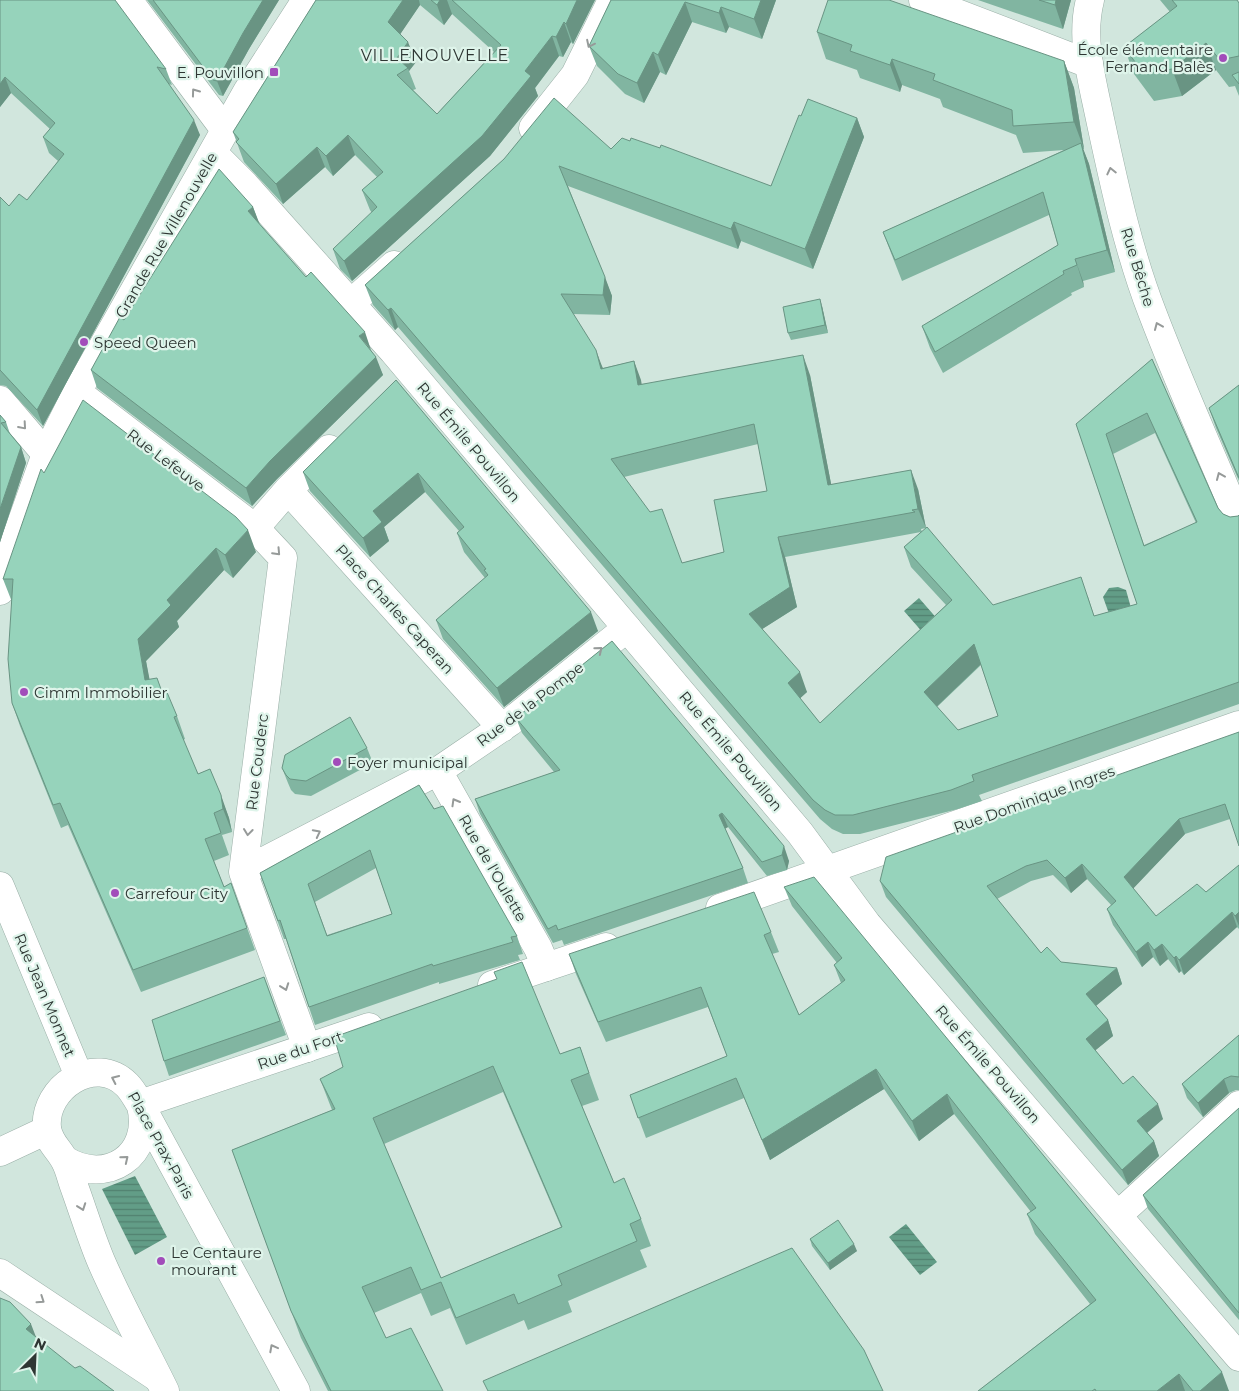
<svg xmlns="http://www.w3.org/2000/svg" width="1239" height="1391" viewBox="0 0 1239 1391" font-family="Montserrat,sans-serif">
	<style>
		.water { fill: url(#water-rules) }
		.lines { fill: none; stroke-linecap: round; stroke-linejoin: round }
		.street-casing { stroke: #99aea6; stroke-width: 29 }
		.secondary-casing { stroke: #99aea6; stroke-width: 29 }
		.street { stroke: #fff; stroke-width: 28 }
		.secondary { stroke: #fff; stroke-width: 28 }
		.wall { fill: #81b5a1; fill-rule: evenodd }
		.shaded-wall { fill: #699483 }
		.building { fill: #96d3bb; stroke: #699483; fill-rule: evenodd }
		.oneway { stroke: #969a99 }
		.poi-dot { fill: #a24cba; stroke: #def4ea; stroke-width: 2 }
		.labels { text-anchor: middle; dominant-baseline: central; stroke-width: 4.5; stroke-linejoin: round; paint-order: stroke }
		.poi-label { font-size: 15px; fill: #2e3633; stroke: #def4ea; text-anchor: start }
		.street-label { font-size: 15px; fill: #2e3633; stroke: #def4ea }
		.neighbourhood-label { font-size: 16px; letter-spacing: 1px; fill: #2e3633; stroke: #def4ea }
	</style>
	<defs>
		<pattern id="water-rules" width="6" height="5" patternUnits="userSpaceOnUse" patternTransform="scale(1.25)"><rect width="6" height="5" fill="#629d87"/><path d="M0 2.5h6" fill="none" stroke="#51816f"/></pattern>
	</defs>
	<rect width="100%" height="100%" fill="#d1e6dd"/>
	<path class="water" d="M1118,587L1126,590L1133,615L1112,622L1103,597L1109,588Z
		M919,598L946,629L931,642L904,611Z
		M135,1176L167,1237L135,1255L102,1189Z
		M906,1224L937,1262L920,1275L889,1237Z"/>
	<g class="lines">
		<defs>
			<path id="street" d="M128,0L225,130
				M923,0L1089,64
				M533,128L575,75L612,0
				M351,303L394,265
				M77,392L255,528
				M0,400L46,454
				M288,490L502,728
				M438,771L538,948L546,967
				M243,872L438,771L510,722L627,628
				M307,1048L243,872L283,558L255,528L288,490L329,449
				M0,1152L47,1130
				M1118,1215L1239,1105
				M0,1273L158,1378"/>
			<path id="secondary" d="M1090,0C1080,39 1092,80 1100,119C1114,184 1128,250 1152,312C1179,383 1210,452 1239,521
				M213,153L245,185L393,351L800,833L867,924L1239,1357
				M0,591L16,538L46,454L77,392L248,90L306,0
				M0,886L79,1076
				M720,908L1239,725
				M492,985L606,947
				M140,1104L369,1027
				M65,1160C107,1186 153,1155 141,1106
				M165,1391C144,1348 120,1305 101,1261C91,1237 83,1211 74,1186C71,1178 69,1168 65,1161C59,1149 49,1143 47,1128C43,1088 95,1053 127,1085C133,1091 136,1098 140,1104L296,1391"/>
		</defs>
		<use href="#street" class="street-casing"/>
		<use href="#secondary" class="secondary-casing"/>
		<use href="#street" class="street"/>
		<use href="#secondary" class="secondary"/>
	</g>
	<path class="wall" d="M0,0L166,69L172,85L169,84L200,135L43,426L6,386L0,385V197L9,206L27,200L58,161L49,153L43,137L50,129L11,93L0,107Z
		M147,0H279L249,49L223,96L219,95Z
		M316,0H595L573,44L571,42L563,57L559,56L535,88L538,96L490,156L352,281L340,269L333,249L372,213L370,210L362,190L377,177L355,155L333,176L325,167L283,204L244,162L233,132ZM420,5L444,25L452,14L494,52L437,114L413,90L416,89L409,71L416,62L400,34Z
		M611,0H776L762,39L729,27L726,33L692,22L666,75L660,72L644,103L625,94L597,66L589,46Z
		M978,0H1071L1063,29Z
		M1160,0H1237L1239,3V96L1235,86L1229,87L1216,70L1182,96L1154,101L1134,74L1124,47L1170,12Z
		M817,32L1064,61L1074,88L1084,149H1083L1089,164L1115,272L1083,281L1084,287L1071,293L1072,295L943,373L930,348L922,326L1058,245L1049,215L902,281L891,253L883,232L1064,150L1023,153L1016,135L943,107L940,99L902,85L900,92L860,78L857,70L826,59Z
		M801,116L857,118L864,137L813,269L741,241L738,249L568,186L612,296L610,315L573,314L603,368L634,361L641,384L810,375L831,484L918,489L926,528L921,529L922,532L993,605L1088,597L1094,616L1137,604L1076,424L1152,359L1218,508L1223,514L1230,517L1238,516L1239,515V704L979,795L982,801L958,809L860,834H843L832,829L820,819L398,327L395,330L373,305L365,285L504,159L611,149L630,141L660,148L771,186ZM1155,433L1196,523L1144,545L1113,454ZM758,444L767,491L724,552L682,563L624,477ZM921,532L904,547L911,567L946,605L820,723L800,698L807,692L762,629L797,607L785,557ZM981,665L998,716L958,730L937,707Z
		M253,207L259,224L371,350L383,375L277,479L252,506L97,388L91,370L124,320Z
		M822,306L828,333L791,340L788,333Z
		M396,380L598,631L504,707L443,639L436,620L485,578L464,552L457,533L459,531L425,492L384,527L389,541L370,557L310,491L303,472Z
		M1239,385V481L1216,428L1209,408Z
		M0,415L6,422L10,434L21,447L26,463L0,542Z
		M44,473L256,552L233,578L224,570L177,621L179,627L146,661L149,679L162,692L177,716L185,739L183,740L198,774L210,769L229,818L232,832L222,835L229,855L214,861L224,887L231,883L255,950L141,992L68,825L61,828L20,726L12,703V602L3,579Z
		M612,641L789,861L787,870L767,876L728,827L725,829L743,868L748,883L564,945L562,940L553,943L480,814L475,799L554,772L522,733L516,718Z
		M1239,732L1230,819L1185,834L1133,888L1156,916L1206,892L1239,865V929L1237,927L1184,975L1181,971L1179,973L1168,959L1160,966L1153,957L1142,967L1113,925L1107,909L1112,906L1087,879L1071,893L1053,875L1031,881L997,899L1041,953L1061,962L1117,968L1122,984L1096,1006L1108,1020L1113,1036L1095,1050L1123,1084L1163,1119L1147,1133L1154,1141L1159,1156L1128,1185L886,897L880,881Z
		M367,748L373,763L311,796L295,794L291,790L288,783L282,768Z
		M419,785L517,936L523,954L518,955L520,960L439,984V982L315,1025L286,939H284L260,873ZM376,868L392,914L327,935L315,902Z
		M784,887L1229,1391H978L1090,1304L1035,1234L1027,1214L1031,1212L954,1114L919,1141L884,1089L770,1160L744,1098L646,1138L630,1095L727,1056L708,1007L606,1042L576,974L569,954L771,932L779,952L772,954L799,1015L841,983L834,965L837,963L792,906Z
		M264,977L286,1035L169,1076L164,1061Z
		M1239,1035V1090H1236L1229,1093L1203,1117L1187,1098L1182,1084Z
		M580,1047L599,1100L582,1106L614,1183L641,1219L651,1246L640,1250L647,1267L568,1301L572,1312L528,1330L524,1320L466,1345L450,1308L431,1316L421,1293L374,1313L386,1338L443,1391H328L301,1338L232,1150L332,1110L320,1079L560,1054ZM503,1092L561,1227L441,1278L384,1144Z
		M1239,1108V1320L1148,1209L1143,1195Z
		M810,1239L857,1251L830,1270L812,1246Z"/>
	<path class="shaded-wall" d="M263,0H279L249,49L223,96L217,81L243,33Z
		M403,0H419L420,5L395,42L388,22Z
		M440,0H447L452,14L444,25L437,5Z
		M577,0H595L573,44L566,24Z
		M761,0H776L762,39L754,19Z
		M1056,0H1071L1063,29L1055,5Z
		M685,2L692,22L666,75L658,55Z
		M721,7L729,27L726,33L719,13Z
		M564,22L571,42L563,57L556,37Z
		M552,36L559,56L535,88L538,96L490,156L352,281L344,261L525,71Z
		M408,42L416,62L409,71L408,68L397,58Z
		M1206,43L1216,70L1182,96L1172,69Z
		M653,52L660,72L644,103L637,83Z
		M892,59L902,85L900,92L890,65Z
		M1064,61L1074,88L1084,149L1074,122Z
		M5,77L11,93L0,107V84Z
		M857,118L864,137L813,269L805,249Z
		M194,120L200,135L43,426L37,410Z
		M348,135L355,155L333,176L326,156Z
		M1081,143L1089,164L1115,272L1107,250Z
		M317,147L325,167L283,204L276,184Z
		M253,207L260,225L248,211Z
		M734,222L741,241L738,249L731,229Z
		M1075,259L1083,281L1084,287L1077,265Z
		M605,277L612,296L610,315L603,295Z
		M820,299L822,306L828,333L825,325Z
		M391,308L398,327L395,330L388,310Z
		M365,332L371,350L359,336Z
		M596,350L603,369H601Z
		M803,355L810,375L835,504L828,485Z
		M376,357L383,375L277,479L252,506L246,488L270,461Z
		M634,361L641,380L645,404L638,385Z
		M21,447L26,463L0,542V509Z
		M911,470L918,489L926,528L918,509Z
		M418,473L425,492L384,527L389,541L370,557L363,538L373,511Z
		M248,530L256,552L233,578L225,555Z
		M778,537L785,557L797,607L756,633L749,614Z
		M216,548L224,570L177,621L179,627L146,661L154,702L145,680L138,639L167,600Z
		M591,612L598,631L504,707L497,688Z
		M974,644L981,664L931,712L924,692Z
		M800,672L807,692L795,703L788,683Z
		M221,795L229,818L232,832L223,809Z
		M722,813L728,827L724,829L719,815Z
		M1179,819L1185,834L1130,892L1124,877Z
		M784,846L789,861L787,870L782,855Z
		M1082,864L1087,879L1071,893L1065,878Z
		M1232,912L1237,927L1184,975L1179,960Z
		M1239,912V926L1235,916Z
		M1148,942L1153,957L1142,967L1136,952Z
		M1162,944L1168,959L1160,966L1154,950Z
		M1176,956L1181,971L1179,973L1174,958Z
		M1117,968L1122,984L1092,1009L1086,994Z
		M1108,1020L1113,1036L1091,1054L1086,1039Z
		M876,1069L884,1089L770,1160L762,1140Z
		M1224,1079L1229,1093L1203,1117L1198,1103Z
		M947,1094L954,1114L919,1141L912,1121Z
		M1158,1104L1163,1119L1143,1136L1137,1121Z
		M1154,1141L1159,1156L1128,1185L1122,1170Z
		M854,1244L857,1251L830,1270L828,1263Z
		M31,1324L41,1350L26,1329Z
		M1222,1372L1229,1391H1200Z
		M1179,1374L1185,1391H1157Z"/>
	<path class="building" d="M0,0H115L166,69L157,67L194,120L37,410L0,370V197L9,206L19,194L27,200L64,154L43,137L55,123L5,77L0,84Z
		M153,0H263L243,33L217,81L213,80Z
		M316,0H403L388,22L408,42L397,58L408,68L397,75L437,114L501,45L452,0H577L566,24L564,22L556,37L552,36L525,71L531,76L482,136L344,261L333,249L377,207L362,190L383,172L348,135L326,156L317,147L276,184L236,142L239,139L233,132Z
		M431,0H440L437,5Z
		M611,0H761L754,19L721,7L719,13L685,2L658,55L653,52L637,83L618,74L589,46Z
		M828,0H889L1064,61L1074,122L1013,126L1012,110L933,80L935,74L892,59L890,65L850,51L852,45L817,32Z
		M1039,0H1056L1055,5Z
		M1172,0H1237L1239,3V56L1220,60L1206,43L1172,69L1144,74L1124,47L1177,6Z
		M1239,72V84L1232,75Z
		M554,98L611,149L622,138L630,141L631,138L660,148L661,145L771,186L799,115L801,116L808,99L857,118L805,249L734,222L731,229L559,166L605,277L603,295L561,294L596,350L601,369L634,361L638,385L803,355L828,485L911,470L918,509L912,510L915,512L778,537L790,587L749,614L800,672L788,683L820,723L952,600L904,547L927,527L993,605L1081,577L1094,616L1137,604L1076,424L1152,359L1218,508L1223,514L1230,517L1238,516L1239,515V682L972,775L974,781L951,790L853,815H835L825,810L813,800L391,308L388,310L365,285L504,159ZM1147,413L1197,522L1144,546L1106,434ZM754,424L767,491L714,500L724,552L682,563L662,509L650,512L611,459ZM974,644L998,716L958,730L924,692Z
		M1081,143L1107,250L1075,259L1077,265L1063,271L1064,274L935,352L922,326L1058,245L1043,192L895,260L883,232Z
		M219,169L253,207L248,211L306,277L311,272L365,332L359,336L376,357L270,461L246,488L91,370L120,317L124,320Z
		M820,299L825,325L788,333L783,307Z
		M396,380L591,612L497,688L436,620L488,575L484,570L486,569L457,533L464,527L418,473L373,511L382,522L363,538L303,472Z
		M1239,385V478L1209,408Z
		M83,400L236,517L248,530L225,555L216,548L167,600L171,605L138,639L145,680L157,678L162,692L166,690L177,716L174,717L198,774L210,769L221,795L223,809L214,813L221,833L205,839L224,887L231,883L247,928L133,970L60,803L53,805L12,703L8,659L13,579H3L41,469L44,473Z
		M0,415L6,422L1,423L21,447L0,509Z
		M612,641L784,846L782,855L762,862L722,813L719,815L743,868L558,930L556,925L548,929L475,799L560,770L516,718Z
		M350,717L367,748L306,781L290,779L286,775L282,768L285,755Z
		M1239,732V846L1225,804L1179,819L1124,877L1156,916L1197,884L1206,892L1239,865V912L1235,916L1232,912L1179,960L1176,956L1174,958L1162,944L1154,950L1148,942L1136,952L1107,909L1116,901L1082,864L1065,878L1047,860L1026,866L987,886L1041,953L1047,947L1061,962L1117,968L1086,994L1108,1020L1086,1039L1123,1084L1133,1076L1158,1104L1137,1121L1154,1141L1122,1170L880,881L886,857Z
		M419,785L434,809L443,806L517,936L511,937L513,942L433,966L432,964L309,1007L280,920L278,921L260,873ZM370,850L392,914L327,936L308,884Z
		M814,877L1222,1372L1200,1391H1193L1179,1374L1157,1391H1096L1095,1389L1092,1391H978L1096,1300L1027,1214L1036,1208L947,1094L912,1121L876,1069L762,1140L736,1078L638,1118L630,1095L727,1056L701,987L598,1022L569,954L754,892L771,932L764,935L799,1015L845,980L834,965L842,958L784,887Z
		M522,962L560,1054L580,1047L589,1073L571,1080L614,1183L624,1178L641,1219L630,1224L637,1241L558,1275L562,1285L518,1304L514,1294L456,1318L441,1282L421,1290L411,1267L362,1287L386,1338L411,1328L443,1391H331L291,1311L232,1150L335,1109L320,1079L343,1067L334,1037L497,979L494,972ZM493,1066L562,1227L441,1278L373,1118Z
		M264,977L280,1021L164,1061L152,1020Z
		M1239,1035V1077L1231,1076L1224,1079L1198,1103L1182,1084Z
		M1239,1108V1313L1143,1195Z
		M838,1220L854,1244L828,1263L810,1239Z
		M792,1248L864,1350L883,1391H488L483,1381Z
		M0,1298L10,1302L31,1324L26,1329L75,1368L80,1366L114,1391H0Z"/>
	<defs><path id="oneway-chevron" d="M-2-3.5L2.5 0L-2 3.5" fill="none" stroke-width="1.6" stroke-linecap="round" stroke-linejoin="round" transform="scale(1.25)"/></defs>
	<g class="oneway">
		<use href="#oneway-chevron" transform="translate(590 44) rotate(116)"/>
		<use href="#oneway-chevron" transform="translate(195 92) rotate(-126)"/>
		<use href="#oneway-chevron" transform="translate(1111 171) rotate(-103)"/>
		<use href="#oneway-chevron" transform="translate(1158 326) rotate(-113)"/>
		<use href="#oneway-chevron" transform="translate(23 426) rotate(49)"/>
		<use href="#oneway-chevron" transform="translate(1220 476) rotate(-113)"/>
		<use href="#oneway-chevron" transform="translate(277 552) rotate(47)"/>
		<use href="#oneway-chevron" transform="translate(599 650) rotate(-39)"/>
		<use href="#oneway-chevron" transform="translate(455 802) rotate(-120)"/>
		<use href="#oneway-chevron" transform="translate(248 832) rotate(97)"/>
		<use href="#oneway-chevron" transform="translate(317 833) rotate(-27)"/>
		<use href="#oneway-chevron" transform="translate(285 987) rotate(70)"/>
		<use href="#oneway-chevron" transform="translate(115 1079) rotate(-155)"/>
		<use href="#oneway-chevron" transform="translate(125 1159) rotate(-39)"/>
		<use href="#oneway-chevron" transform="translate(82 1207) rotate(70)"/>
		<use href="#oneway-chevron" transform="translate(41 1300) rotate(34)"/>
		<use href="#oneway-chevron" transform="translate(273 1348) rotate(-118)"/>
	</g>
	<g class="poi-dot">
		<circle cx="1223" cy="58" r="5"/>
		<rect x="269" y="67" width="10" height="10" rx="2.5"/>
		<circle cx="84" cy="342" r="5"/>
		<circle cx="24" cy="692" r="5"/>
		<circle cx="337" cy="762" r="5"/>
		<circle cx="115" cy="893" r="5"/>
		<circle cx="161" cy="1261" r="5"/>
	</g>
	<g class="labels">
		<g class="poi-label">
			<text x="1213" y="49" text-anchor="end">École élémentaire<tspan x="1213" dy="17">Fernand Balès</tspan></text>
			<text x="264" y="72" text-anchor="end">E. Pouvillon</text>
			<text x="94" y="342">Speed Queen</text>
			<text x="34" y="692">Cimm Immobilier</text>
			<text x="347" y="762">Foyer municipal</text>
			<text x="125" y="893">Carrefour City</text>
			<text x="171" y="1252">Le Centaure<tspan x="171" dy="17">mourant</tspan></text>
		</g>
		<g class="street-label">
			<text transform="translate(166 235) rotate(-60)">Grande Rue Villenouvelle</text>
			<text transform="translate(1138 267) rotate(73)">Rue Bêche</text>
			<text transform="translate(469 442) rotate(50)">Rue Émile Pouvillon</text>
			<text transform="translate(166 460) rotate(37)">Rue Lefeuve</text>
			<text transform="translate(395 609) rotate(48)">Place Charles Caperan</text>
			<text transform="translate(530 704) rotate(-37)">Rue de la Pompe</text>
			<text transform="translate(731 751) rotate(50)">Rue Émile Pouvillon</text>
			<text transform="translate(257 762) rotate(-83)">Rue Couderc</text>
			<text transform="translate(1034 799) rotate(-20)">Rue Dominique Ingres</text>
			<text transform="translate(493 868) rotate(60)">Rue de l'Oulette</text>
			<text transform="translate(45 995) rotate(67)">Rue Jean Monnet</text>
			<text transform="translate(300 1050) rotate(-19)">Rue du Fort</text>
			<text transform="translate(988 1064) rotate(49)">Rue Émile Pouvillon</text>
			<text transform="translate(161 1145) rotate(61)">Place Prax-Paris</text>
		</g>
		<g class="neighbourhood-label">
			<text x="435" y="55">VILLENOUVELLE</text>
		</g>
	</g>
	<g transform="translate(35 1356) rotate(24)" stroke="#def4ea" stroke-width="4" paint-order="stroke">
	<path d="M0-4L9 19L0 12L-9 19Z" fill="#2e3633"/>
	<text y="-8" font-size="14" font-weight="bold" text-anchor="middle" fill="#2e3633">N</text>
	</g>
</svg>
